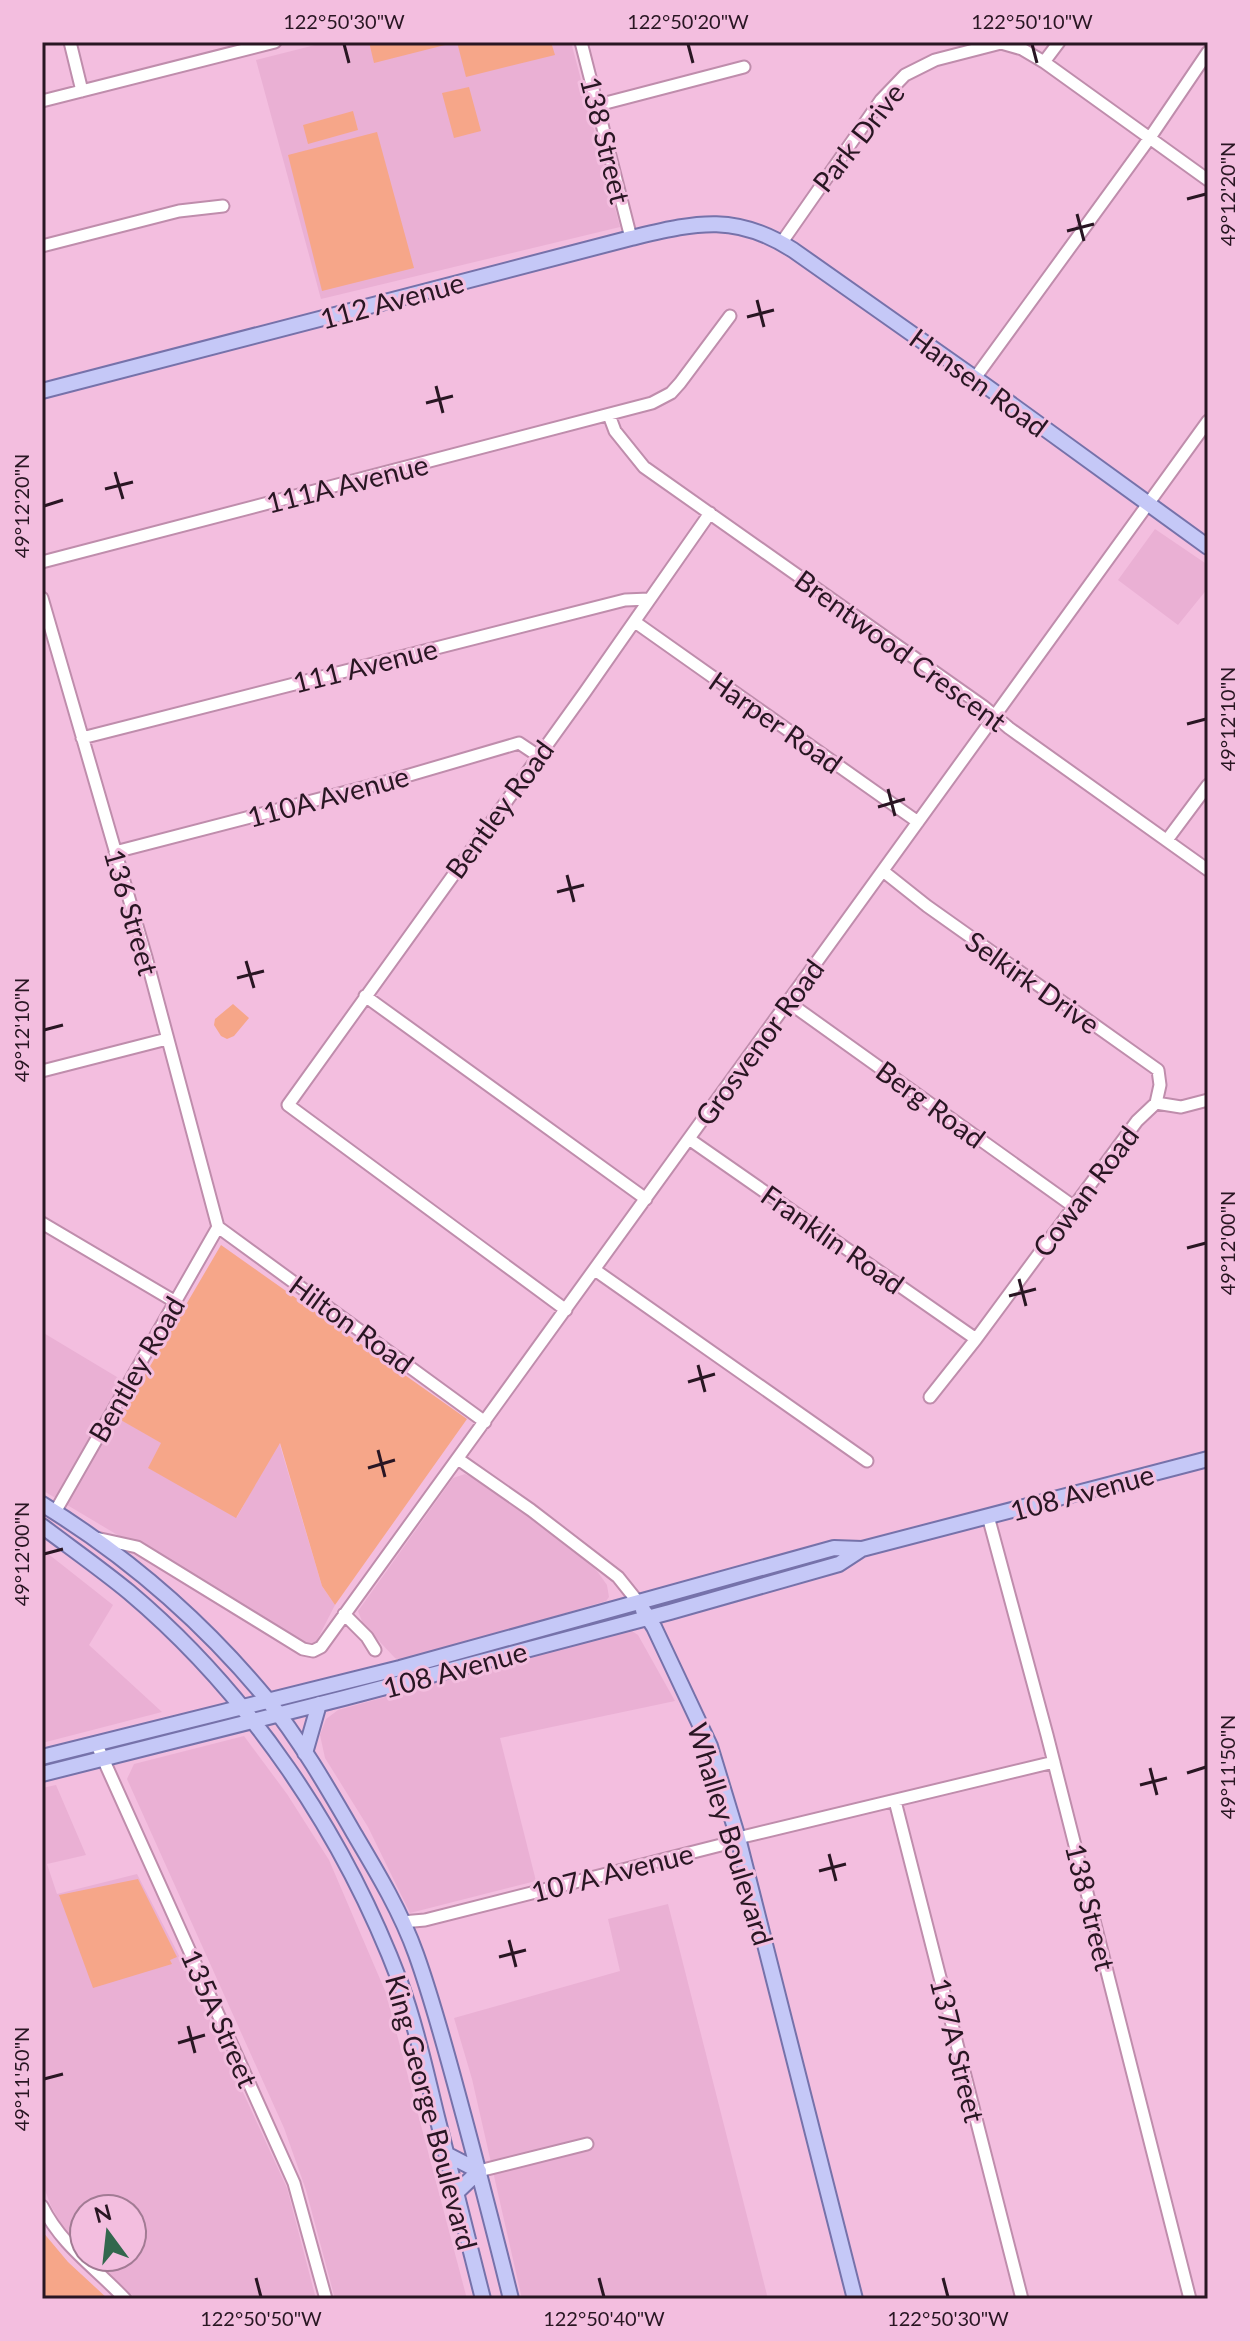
<svg xmlns="http://www.w3.org/2000/svg" width="1250" height="2341" viewBox="0 0 1250 2341" font-family="Lato,sans-serif">
	<style>
		.built { fill: #eab0d4 }
		.green { fill: #f6a689 }
		.lines { fill: none; stroke-linecap: round; stroke-linejoin: round }
		.minor-casing { stroke: #bf8dac; stroke-width: 15 }
		.major-casing { stroke: #7672aa; stroke-width: 18 }
		.minor { stroke: #fff; stroke-width: 11 }
		.major { stroke: #c5c8f7; stroke-width: 14 }
		.ticks { fill: none; stroke: #291623; stroke-width: 3 }
		.labels { text-anchor: middle; dominant-baseline: central; stroke-width: 6; stroke-linejoin: round; paint-order: stroke }
		.street-label { font-size: 28px; fill: #291623; stroke: #f3bedf }
		.neatline { fill: none; stroke: #291623; stroke-width: 3 }
		.ticks-label { font-size: 20px; text-anchor: middle; fill: #291623 }
	</style>
	<rect width="100%" height="100%" fill="#f3bedf"/>
	<path class="built" d="M327,42H571L620,227L321,299L256,60Z
		M1155,529L1208,565V588L1178,625L1118,580Z
		M42,1332L137,1389L120,1419L162,1443L149,1468L237,1517L279,1442L322,1586L335,1605L316,1642L304,1646L42,1490Z
		M465,1474L481,1482L580,1556L597,1571L607,1585L609,1597L606,1601L406,1660H400L395,1658L363,1624L358,1611L453,1478Z
		M42,1549L113,1605L89,1645L162,1712L42,1743Z
		M625,1631H632L638,1635L675,1701L500,1738L536,1881L410,1913L368,1827L325,1758L320,1735L326,1719L338,1710Z
		M244,1736L287,1794L329,1860L386,1993L467,2299H335L306,2190L284,2128L127,1779L134,1764Z
		M56,1785L86,1855L47,1864L57,1894L137,1874L191,1979L287,2188L316,2299H136L93,2257H132V2209H84V2249L63,2227L51,2206L42,2182V1788Z
		M668,1904L768,2299H522L472,2079L454,2018L620,1971L608,1919Z"/>
	<path class="green" d="M369,42H444L445,45L374,63Z
		M457,42H551L555,55L466,77Z
		M469,87L481,131L454,138L442,93Z
		M353,111L358,130L308,144L303,125Z
		M377,132L414,268L322,291L288,155Z
		M233,1004L249,1018L234,1036L227,1039L221,1036L214,1025L215,1019Z
		M221,1245L467,1419L335,1605L322,1586L280,1443L236,1518L148,1468L161,1443L119,1419Z
		M138,1879L177,1957L170,1960L172,1964L93,1988L59,1895Z
		M42,2231L68,2262L108,2299H42Z"/>
	<g class="lines">
		<defs>
			<path id="minor" d="M70,42L82,91
				M581,42L631,238
				M1044,62L1059,42
				M42,101L275,42
				M598,105L744,67
				M782,242L881,100L905,75L935,60L1001,43L1022,49L1044,62L1208,180
				M42,246L179,211L223,206
				M975,378L1149,139L1208,52
				M609,415L615,431L644,467L984,707L1009,728L1208,870
				M42,562L652,403L671,393L680,383L730,316
				M42,598L146,957L218,1227
				M635,622L918,822
				M82,738L625,600L649,599
				M1167,840L1208,785
				M115,852L389,781L519,743L537,755
				M883,871L927,906L1158,1070L1160,1085L1156,1103
				M365,996L646,1199
				M788,1002L1073,1206
				M42,1071L167,1039
				M1156,1103L1181,1107L1208,1100
				M689,1139L976,1339
				M42,1223L174,1301
				M218,1227L485,1422
				M595,1270L867,1461
				M566,1310L288,1105L585,692L710,513
				M930,1397L976,1339L1137,1121L1156,1103
				M458,1459L531,1510L618,1577L638,1602
				M55,1512L218,1227
				M988,1516L1047,1735L1190,2299
				M96,1538L137,1547L303,1649L313,1651L321,1647L1208,421
				M344,1614L367,1637L375,1650
				M96,1743L294,2183L326,2299
				M895,1801L1022,2299
				M402,1922L425,1920L721,1845L738,1838L1054,1762
				M479,2171L587,2144
				M42,2206C62,2246 95,2267 125,2299"/>
			<path id="major" d="M42,391L631,238C695,223 734,212 793,250L986,386L1208,547
				M42,1504C127,1556 202,1621 266,1698C299,1738 329,1790 355,1835C377,1872 401,1912 416,1954C435,2007 449,2062 464,2117C480,2177 496,2238 511,2299
				M42,1526C71,1548 101,1569 129,1592C250,1694 344,1834 400,1982C416,2026 426,2072 437,2117C452,2178 468,2238 483,2299
				M643,1610L654,1627L710,1746L738,1838L855,2299
				M305,1753L319,1704
				M42,1757L400,1668L834,1548L862,1549
				M42,1774L344,1698L670,1612L839,1564L862,1549L1208,1459
				M446,2154L479,2171L456,2193"/>
		</defs>
		<use href="#minor" class="minor-casing"/>
		<use href="#major" class="major-casing"/>
		<use href="#minor" class="minor"/>
		<use href="#major" class="major"/>
	</g>
	<path class="ticks" d="M344,44L349,63M688,44L693,63M1032,44L1037,63M1187,199L1206,194M1077,214L1084,241M1067,231L1094,224M757,300L764,327M747,317L774,310M436,386L443,413M426,403L453,396M115,472L123,499M105,489L133,482M44,506L63,500M1187,724L1206,719M888,789L895,816M878,807L905,799M567,875L574,902M557,892L584,885M246,961L254,988M237,978L264,971M44,1030L63,1025M1187,1248L1206,1243M1019,1279L1026,1306M1009,1296L1036,1289M698,1365L705,1392M688,1382L715,1374M378,1450L385,1477M368,1468L395,1460M44,1554L63,1549M1150,1768L1157,1795M1187,1773L1206,1767M1140,1785L1167,1778M829,1854L836,1881M819,1871L846,1864M509,1940L516,1967M499,1957L526,1950M188,2026L195,2053M178,2043L205,2035M44,2079L63,2074M256,2278L261,2297M599,2278L604,2297M943,2278L948,2297"/>
	<g class="labels">
		<g class="street-label">
			<text transform="translate(858 137) rotate(-52)">Park Drive</text>
			<text transform="translate(606 140) rotate(76)">138 Street</text>
			<text transform="translate(392 300) rotate(-15)">112 Avenue</text>
			<text transform="translate(979 382) rotate(36)">Hansen Road</text>
			<text transform="translate(347 483) rotate(-14)">111A Avenue</text>
			<text transform="translate(901 650) rotate(36)">Brentwood Crescent</text>
			<text transform="translate(365 665) rotate(-14)">111 Avenue</text>
			<text transform="translate(776 722) rotate(35)">Harper Road</text>
			<text transform="translate(328 796) rotate(-15)">110A Avenue</text>
			<text transform="translate(499 809) rotate(-54)">Bentley Road</text>
			<text transform="translate(132 912) rotate(74)">136 Street</text>
			<text transform="translate(1033 982) rotate(35)">Selkirk Drive</text>
			<text transform="translate(759 1042) rotate(-54)">Grosvenor Road</text>
			<text transform="translate(931 1104) rotate(36)">Berg Road</text>
			<text transform="translate(1085 1191) rotate(-53)">Cowan Road</text>
			<text transform="translate(833 1239) rotate(35)">Franklin Road</text>
			<text transform="translate(352 1324) rotate(36)">Hilton Road</text>
			<text transform="translate(136 1369) rotate(-60)">Bentley Road</text>
			<text transform="translate(1082 1492) rotate(-15)">108 Avenue</text>
			<text transform="translate(455 1669) rotate(-15)">108 Avenue</text>
			<text transform="translate(731 1834) rotate(73)">Whalley Boulevard</text>
			<text transform="translate(612 1872) rotate(-14)">107A Avenue</text>
			<text transform="translate(1091 1907) rotate(76)">138 Street</text>
			<text transform="translate(220 2018) rotate(66)">135A Street</text>
			<text transform="translate(958 2050) rotate(76)">137A Street</text>
			<text transform="translate(432 2112) rotate(75)">King George Boulevard</text>
		</g>
	</g>
	<rect width="1250" height="2341" fill="none" stroke="#f3bedf" stroke-width="88"/>
	<g transform="translate(108 2233) rotate(345)"><circle r="38" fill="#f3bedf" stroke="#a27b94" stroke-width="2"/>
	<path d="M0-6L14 30L0 20L-14 30Z" fill="#32674d"/>
	<text y="-12" font-size="22" font-weight="bold" text-anchor="middle" fill="#291623">N</text>
	</g>
	<rect x="44" y="44" width="1162" height="2253" class="neatline"/>
	<g class="ticks-label">
		<text x="344" y="29">122°50'30"W</text>
		<text x="688" y="29">122°50'20"W</text>
		<text x="1032" y="29">122°50'10"W</text>
		<text transform="translate(1228 194) rotate(-90)" y="7">49°12'20"N</text>
		<text transform="translate(22 506) rotate(-90)" y="7">49°12'20"N</text>
		<text transform="translate(1228 719) rotate(-90)" y="7">49°12'10"N</text>
		<text transform="translate(22 1030) rotate(-90)" y="7">49°12'10"N</text>
		<text transform="translate(1228 1243) rotate(-90)" y="7">49°12'00"N</text>
		<text transform="translate(22 1554) rotate(-90)" y="7">49°12'00"N</text>
		<text transform="translate(1228 1767) rotate(-90)" y="7">49°11'50"N</text>
		<text transform="translate(22 2079) rotate(-90)" y="7">49°11'50"N</text>
		<text x="261" y="2326">122°50'50"W</text>
		<text x="604" y="2326">122°50'40"W</text>
		<text x="948" y="2326">122°50'30"W</text>
	</g>
</svg>
